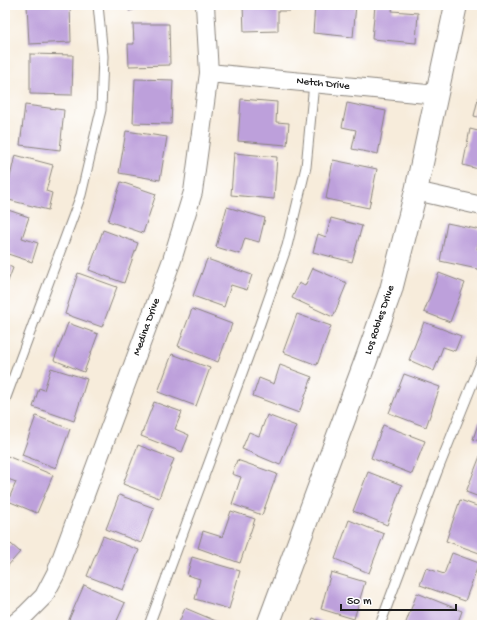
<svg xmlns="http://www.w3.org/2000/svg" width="487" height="630" viewBox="0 0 487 630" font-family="'Gochi Hand',sans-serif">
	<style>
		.building { fill: #bda0db }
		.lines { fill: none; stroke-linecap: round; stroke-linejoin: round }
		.service-casing { stroke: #8a847c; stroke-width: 11 }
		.minor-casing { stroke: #8a847c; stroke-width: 20 }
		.tertiary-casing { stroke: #8a847c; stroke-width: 24 }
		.service { stroke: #fff; stroke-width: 9 }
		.minor { stroke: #fff; stroke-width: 18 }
		.tertiary { stroke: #fff; stroke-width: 22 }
		.labels { text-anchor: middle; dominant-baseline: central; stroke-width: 4; stroke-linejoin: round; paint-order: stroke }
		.street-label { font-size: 11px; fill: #1c1c1c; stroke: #fff }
	</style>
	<rect width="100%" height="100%" fill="#fff"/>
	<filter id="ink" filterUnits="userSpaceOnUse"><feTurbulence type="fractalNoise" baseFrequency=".025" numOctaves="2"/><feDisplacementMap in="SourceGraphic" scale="8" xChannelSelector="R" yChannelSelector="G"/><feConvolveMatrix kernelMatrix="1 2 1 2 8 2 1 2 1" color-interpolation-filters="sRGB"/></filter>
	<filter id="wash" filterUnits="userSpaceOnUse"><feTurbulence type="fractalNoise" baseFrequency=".012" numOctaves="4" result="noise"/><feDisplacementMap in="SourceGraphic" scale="16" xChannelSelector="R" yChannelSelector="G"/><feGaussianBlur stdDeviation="0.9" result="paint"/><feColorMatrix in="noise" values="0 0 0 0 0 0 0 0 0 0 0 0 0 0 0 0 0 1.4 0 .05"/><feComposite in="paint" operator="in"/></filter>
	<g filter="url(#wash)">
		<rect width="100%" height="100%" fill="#f7ecdb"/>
		<g id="blocks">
			<path class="building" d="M27,5H70L71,42L29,44Z
				M127,5H151L129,11Z
				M243,5H290V11H278V31L244,32Z
				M315,5H356L353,37L313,33Z
				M375,5H393L392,11L418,13L416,43L372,39Z
				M133,24H169L170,65L129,66L128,44H134Z
				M30,54L73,55L72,95L30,94Z
				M135,79L173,80L171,124L133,123Z
				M481,86H482V118L474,116Z
				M241,99L277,102L276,122L289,123L287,145L238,141Z
				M347,103L386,111L378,154L352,149L356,130L342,127Z
				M25,105L64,110L60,150L20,145Z
				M470,129L482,132V170L463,165Z
				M126,131L167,137L160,180L119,173Z
				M234,153L277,157L274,199L231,195Z
				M15,155L53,165L46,191L52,193L48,210L5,199Z
				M333,160L377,169L369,208L326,199Z
				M121,182L156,194L143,233L108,221Z
				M227,207L265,218L259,242L245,238L240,254L216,247Z
				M5,209L29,217L22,238L38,243L32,262L5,253Z
				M331,218L362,226L352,262L313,252L318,234L326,237Z
				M447,223L481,230L477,249L482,250V270L440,261Z
				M103,230L138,243L124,283L89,270Z
				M207,259L252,275L247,290L231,285L224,307L193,296Z
				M5,264L13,268L5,289Z
				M313,268L347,283L333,317L292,298L299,283L305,286Z
				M78,273L117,287L102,327L65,314Z
				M439,273L465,283L450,322L424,312Z
				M192,309L232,324L218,362L178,346Z
				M297,314L331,326L317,365L283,352Z
				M424,322L461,336L455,351L443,347L434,371L409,360Z
				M68,323L98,334L84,372L54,360Z
				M172,354L210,368L196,406L158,392Z
				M280,365L312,377L299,413L253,396L259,378L274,384Z
				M51,368L87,379L74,421L33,407L39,388L44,390Z
				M404,374L440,387L426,427L389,413Z
				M154,402L182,412L175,429L189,435L182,452L141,436Z
				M267,415L296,426L280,465L242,449L249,432L259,436Z
				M36,416L70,429L56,468L22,455Z
				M479,421L482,422V442L473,439Z
				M383,425L425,441L412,474L371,458Z
				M138,445L174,459L159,498L123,484Z
				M482,451V498L466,492Z
				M7,456L53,475L37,513L8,501L16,482L5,478V460Z
				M237,460L277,474L262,515L232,504L241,477L232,474Z
				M368,472L402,485L387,525L353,511Z
				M119,495L154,508L141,543L106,529Z
				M460,500L482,508V554L446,541Z
				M231,511L255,519L240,563L198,548L203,531L222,537Z
				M349,520L384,534L369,573L335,559Z
				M103,536L139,550L123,590L87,576Z
				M11,544L20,552L5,569V551Z
				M452,553L479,563L465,601L420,585L426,568L444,574Z
				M192,557L240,571L229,609L195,599L200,579L187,575Z
				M331,572L365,582L354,619L321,609Z
				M84,585L125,603L115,625H69L67,624Z
				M417,593L462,611L457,625H405Z
				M185,608L223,624L222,625H178Z
				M313,618L331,625H310Z"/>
		</g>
	</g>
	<g filter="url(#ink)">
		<use href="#blocks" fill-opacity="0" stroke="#8a847c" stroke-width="1"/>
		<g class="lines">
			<defs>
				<path id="service" d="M5,400L81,195L101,110L103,56L98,5
					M149,625L255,338L287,246L306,167L314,83
					M380,625L437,472L482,360"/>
				<path id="minor" d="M209,73L437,95
					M416,191L482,206
					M13,625L25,615L44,596L56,573L172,260L193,192L209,73L205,5"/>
				<path id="tertiary" d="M268,625L366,360L391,290L416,191L456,5"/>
			</defs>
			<use href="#service" class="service-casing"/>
			<use href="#minor" class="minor-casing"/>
			<use href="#tertiary" class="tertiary-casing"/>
			<use href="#service" class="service"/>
			<use href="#minor" class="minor"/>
			<use href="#tertiary" class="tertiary"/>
		</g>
	</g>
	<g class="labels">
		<g class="street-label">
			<text transform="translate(323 84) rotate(6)">Netch Drive</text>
			<text transform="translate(380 320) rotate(-71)">Los Robles Drive</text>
			<text transform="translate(147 327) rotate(-70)">Medina Drive</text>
		</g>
	</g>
	<rect width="487" height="630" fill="none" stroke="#fff" stroke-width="20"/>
	<path d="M341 604v6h115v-6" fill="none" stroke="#1c1c1c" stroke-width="2"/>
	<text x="347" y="604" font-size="12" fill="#1c1c1c" stroke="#ffffff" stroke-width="3" paint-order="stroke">50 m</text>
</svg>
